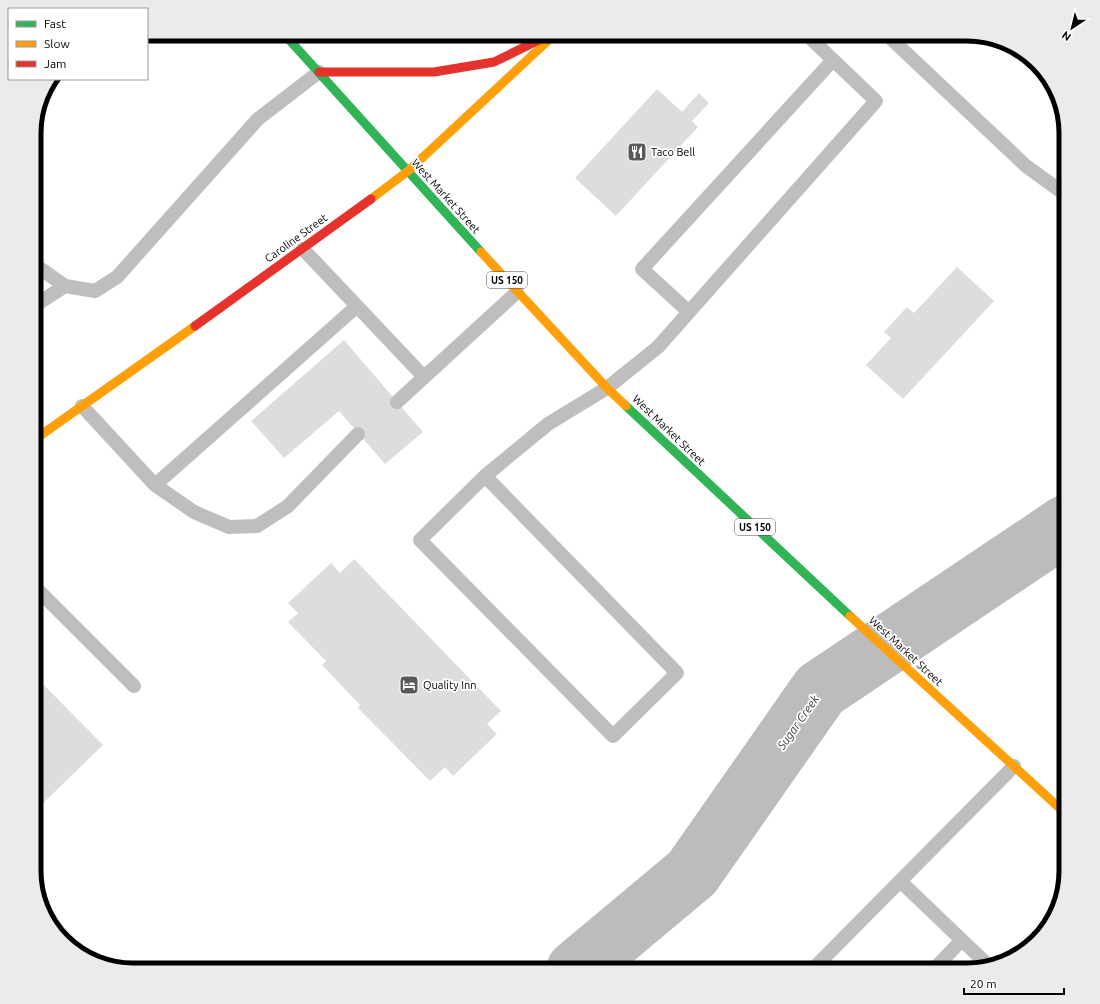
<svg xmlns="http://www.w3.org/2000/svg" width="1100" height="1004" viewBox="0 0 1100 1004" font-family="Ubuntu,sans-serif">
	<style>
		.lines { fill: none; stroke-linecap: round; stroke-linejoin: round }
		.river { stroke: #bcbcbc; stroke-width: 60 }
		.building { fill: #ddd }
		.lane { stroke: #bebebe; stroke-width: 14 }
		.fast { stroke: #30b455; stroke-width: 9 }
		.slow { stroke: #ff9f0a; stroke-width: 9 }
		.jam { stroke: #e5322d; stroke-width: 9 }
		.labels { text-anchor: middle; dominant-baseline: central; stroke-width: 3.5; stroke-linejoin: round; paint-order: stroke }
		.shield { fill: #fff; stroke: #4c4c4c; stroke-width: 1 }
		.shield-label { font-size: 10px; font-weight: bold; fill: #000 }
		.poi-label { font-size: 11px; fill: #000; stroke: #fff; text-anchor: start }
		.street-label { font-size: 11px; fill: #000; stroke: #fff }
		.water-label { font-size: 12px; font-style: italic; fill: #414141; stroke: #fff }
		.rim { fill: none; stroke: #000; stroke-width: 5 }
	</style>
	<rect width="100%" height="100%" fill="#fff"/>
	<g class="lines">
		<path class="river" d="M576,970L692,873L820,690L1066,525"/>
	</g>
	<path class="building" d="M657,89L682,112L699,93L709,103L692,121L698,127L616,216L575,178Z
		M957,267L994,301L903,399L866,365L891,338L884,332L907,307L914,313Z
		M344,340L423,432L385,464L339,411L284,458L251,421Z
		M354,559L501,711L487,724L497,734L453,776L445,767L430,781L358,708L360,705L322,665L326,661L288,622L298,613L288,603L331,563L340,573Z
		M34,675L103,745L34,812Z"/>
	<g class="lines">
		<path class="lane" d="M886,34L1026,166L1066,195
			M303,249L424,377
			M34,264L65,286L95,291L117,277L258,119L319,72
			M34,306L65,286
			M689,312L642,269L833,60
			M397,402L517,292
			M82,406L155,485L356,307
			M485,476L677,673L613,736L420,540L485,476L548,424L607,388L658,347L876,101L806,34
			M155,485L194,512L229,527L257,526L288,506L358,434
			M34,586L134,686
			M900,881L989,966
			M812,970L1014,766
			M933,970L962,940"/>
		<path class="fast" d="M284,34L481,252
			M626,406L850,616"/>
		<path class="slow" d="M371,199L408,171L553,36
			M481,252L607,388L626,406
			M34,440L195,326
			M850,616L1066,814"/>
		<path class="jam" d="M319,72H434L494,62L551,34
			M195,326L371,199"/>
	</g>
	<defs>
		<symbol id="restaurant-square" viewBox="-11 -11 22 22"><rect x="-9" y="-9" width="18" height="18" rx="4" fill="#595959" stroke="#fff"/><path d="M-5-6h1v4h1v-4h1v4h1v-4h1v5L-1.5 .5V6h-2V.5L-5-1ZM5-6V6H3V1.5H1.5Q1.5-4 5-6Z" fill="#fff"/></symbol>
		<symbol id="hotel-square" viewBox="-11 -11 22 22"><rect x="-9" y="-9" width="18" height="18" rx="4" fill="#595959" stroke="#fff"/><path d="M-6-4.5h1.5V1H6V5H4.5V3h-9V5H-6ZM-4 0a1.8 1.8 0 1 1 3.6 0ZM.5 0V-2.5h3Q6-2.5 6 0Z" fill="#fff"/></symbol>
	</defs>
	<g fill-rule="evenodd">
		<use href="#restaurant-square" x="626" y="141" width="22" height="22"/>
		<use href="#hotel-square" x="398" y="674" width="22" height="22"/>
	</g>
	<g class="labels">
		<g class="shield">
			<rect x="487" y="272" width="40" height="16" rx="3"/>
			<rect x="735" y="519" width="40" height="16" rx="3"/>
		</g>
		<g class="shield-label">
			<text x="507" y="280">US 150</text>
			<text x="755" y="527">US 150</text>
		</g>
		<g class="poi-label">
			<text x="651" y="152">Taco Bell</text>
			<text x="423" y="685">Quality Inn</text>
		</g>
		<g class="street-label">
			<text transform="translate(446 196) rotate(48)">West Market Street</text>
			<text transform="translate(296 238) rotate(-36)">Caroline Street</text>
			<text transform="translate(669 430) rotate(44)">West Market Street</text>
			<text transform="translate(906 651) rotate(43)">West Market Street</text>
		</g>
		<g class="water-label">
			<text transform="translate(798 722) rotate(-55)">Sugar Creek</text>
		</g>
	</g>
	<path d="M0 0H1100V1004H0ZM133 41H967A92 92 0 0 1 1059 133V871A92 92 0 0 1 967 963H133A92 92 0 0 1 41 871V133A92 92 0 0 1 133 41Z" fill="#ebebeb" fill-rule="evenodd"/>
	<path class="rim" d="M133 41H967A92 92 0 0 1 1059 133V871A92 92 0 0 1 967 963H133A92 92 0 0 1 41 871V133A92 92 0 0 1 133 41Z"/>
	<rect x="8" y="8" width="140" height="72" fill="#ffffff" stroke="#999999"/>
	<rect x="16" y="21" width="20" height="6" fill="#30b455" stroke="#999999"/>
	<text x="44" y="28" font-size="12" fill="#000000">Fast</text>
	<rect x="16" y="41" width="20" height="6" fill="#ff9f0a" stroke="#999999"/>
	<text x="44" y="48" font-size="12" fill="#000000">Slow</text>
	<rect x="16" y="61" width="20" height="6" fill="#e5322d" stroke="#999999"/>
	<text x="44" y="68" font-size="12" fill="#000000">Jam</text>
	<g transform="translate(1072 28) rotate(215)" stroke="#ffffff" stroke-width="3" paint-order="stroke">
	<path d="M0-3L7 15L0 10L-7 15Z" fill="#000000"/>
	<text y="-6" font-size="11" font-weight="bold" text-anchor="middle" fill="#000000">N</text>
	</g>
	<path d="M964 988v6h100v-6" fill="none" stroke="#000000" stroke-width="2"/>
	<text x="970" y="988" font-size="12" fill="#000000" stroke="#ffffff" stroke-width="3" paint-order="stroke">20 m</text>
</svg>
